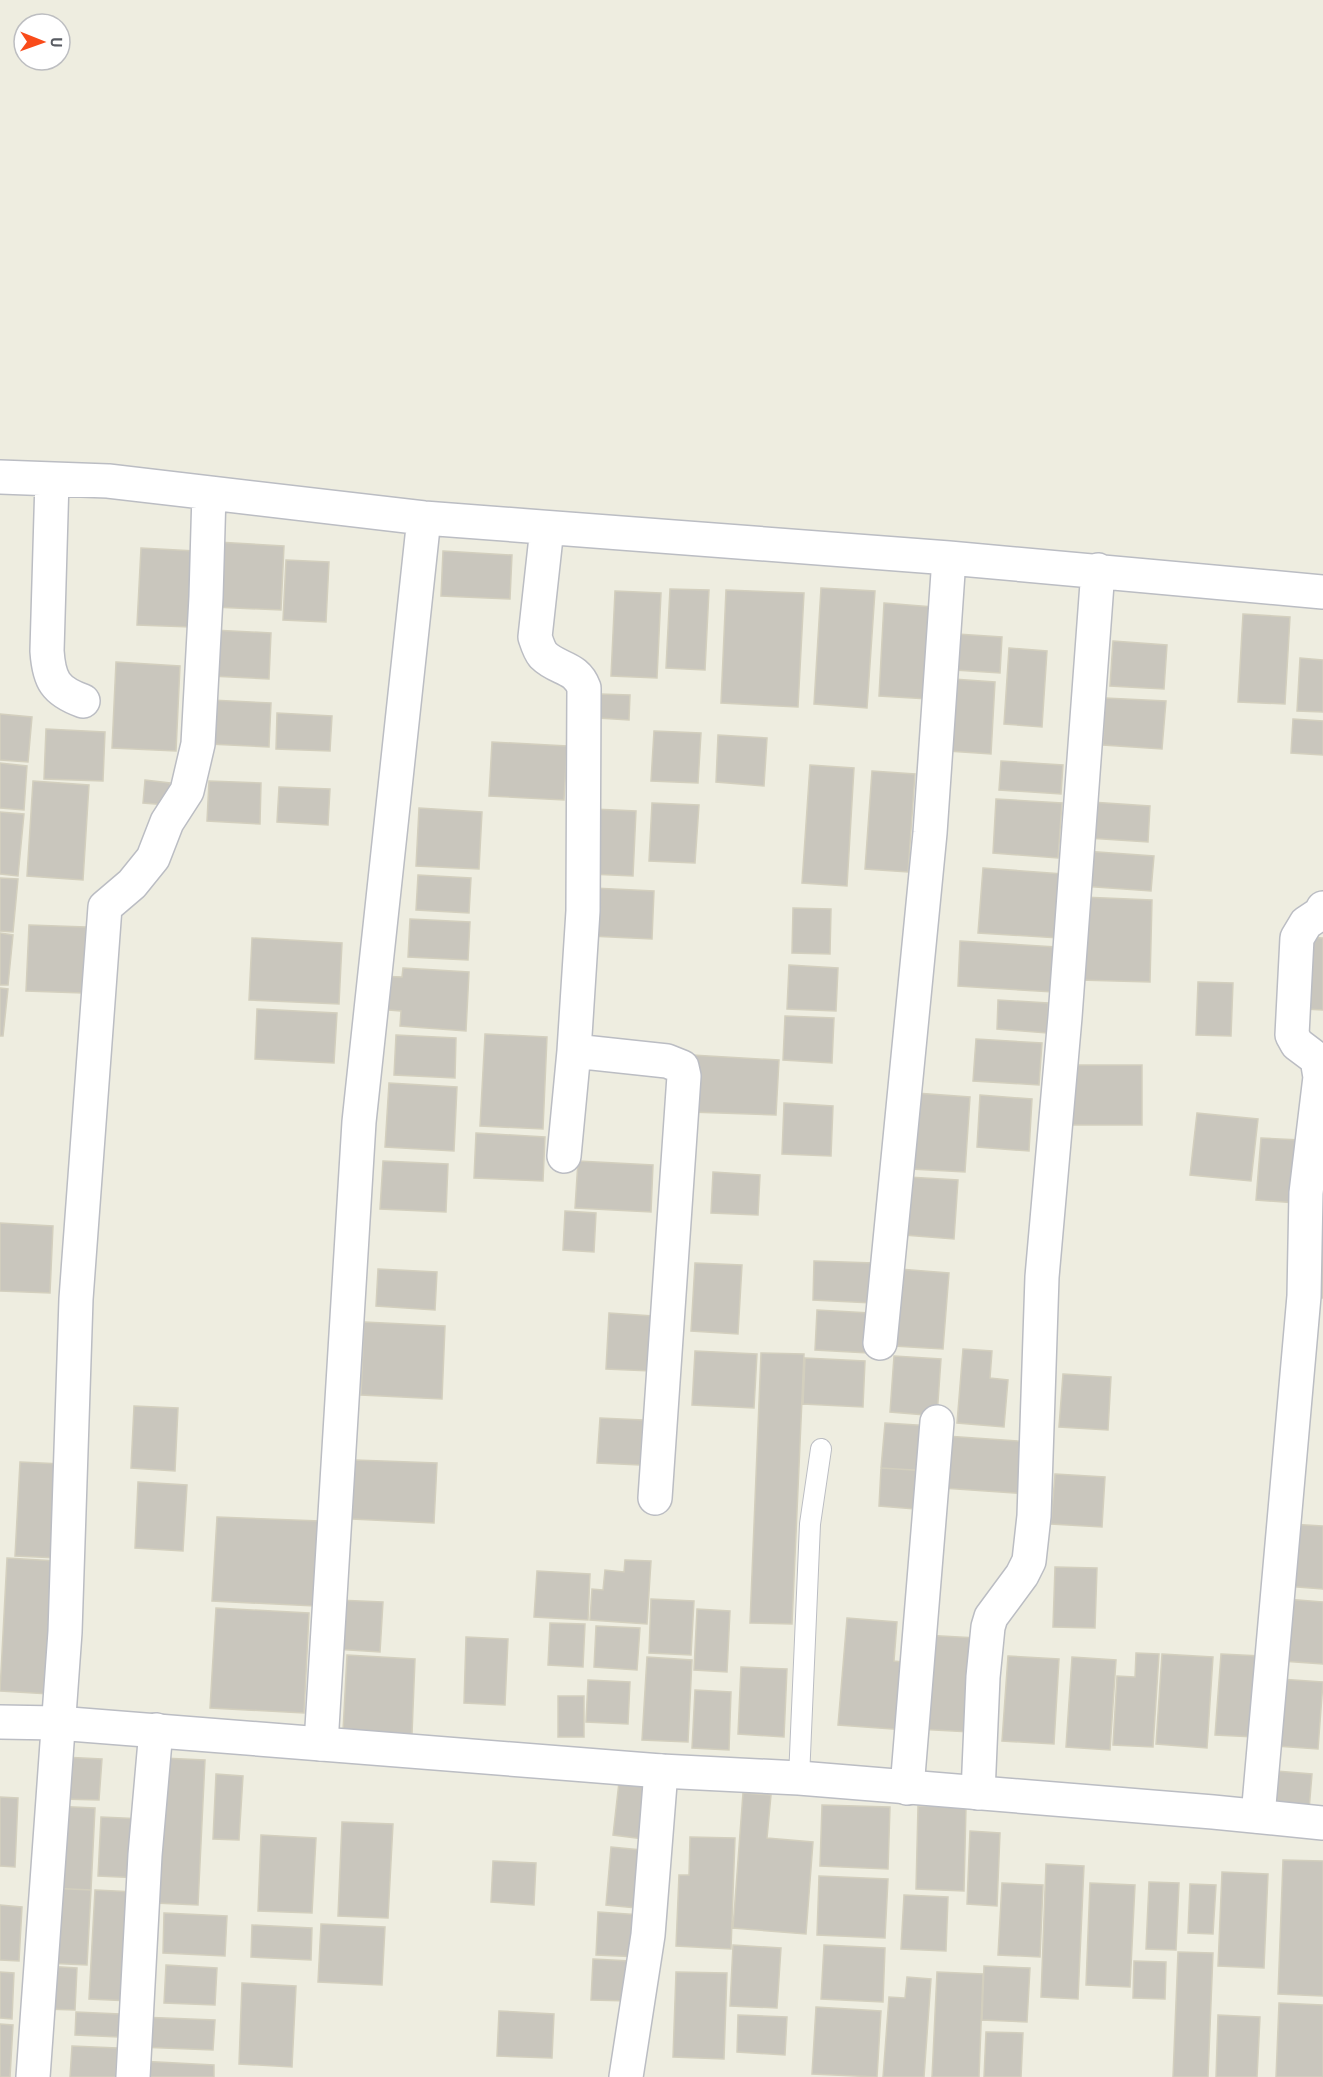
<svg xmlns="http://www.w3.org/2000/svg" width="1323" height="2077" viewBox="0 0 1323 2077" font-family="'PT Sans',sans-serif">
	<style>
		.building { fill: #c9c6bd; stroke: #d3cfbe; stroke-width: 1.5 }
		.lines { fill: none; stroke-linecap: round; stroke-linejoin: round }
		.service-casing { stroke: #bbbdc3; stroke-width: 22 }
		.minor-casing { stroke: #bbbdc3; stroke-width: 36 }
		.tertiary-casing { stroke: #bbbdc3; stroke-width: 36 }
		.service { stroke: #fff; stroke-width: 20 }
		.minor { stroke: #fff; stroke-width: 33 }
		.tertiary { stroke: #fff; stroke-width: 33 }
	</style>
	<rect width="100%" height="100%" fill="#eeede0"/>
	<path class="building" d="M217,542L284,546L281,610L214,607Z
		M141,548L195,551L191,627L137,625Z
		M443,551L512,555L510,599L441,596Z
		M286,560L329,562L326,622L283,620Z
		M821,588L875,591L867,708L814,704Z
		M670,589L709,590L705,670L666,668Z
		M726,590L804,593L798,707L721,703Z
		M615,591L661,593L657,678L611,676Z
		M884,603L933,607L928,699L879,696Z
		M1243,614L1290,617L1285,704L1238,702Z
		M213,630L271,633L269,679L211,676Z
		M957,634L1002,637L1000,673L955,670Z
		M1113,641L1167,645L1164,689L1110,686Z
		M1009,648L1047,651L1042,727L1004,724Z
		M1300,658L1323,660V712L1297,711Z
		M116,662L180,666L176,751L112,748Z
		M953,679L995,682L991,754L948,751Z
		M599,694L630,695L629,720L598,718Z
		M1105,698L1166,701L1162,749L1103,745Z
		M211,700L271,703L269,747L209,744Z
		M277,713L332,716L330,751L276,749Z
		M0,714L32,717L28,762L0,760Z
		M1293,719L1323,721V755L1291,753Z
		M46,729L105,732L103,781L44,779Z
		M654,731L701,733L698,783L651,781Z
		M718,735L767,738L764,786L716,782Z
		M492,742L567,746L564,800L489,796Z
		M1001,761L1063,765L1061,794L999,790Z
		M0,763L27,766L24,810L0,808Z
		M810,765L854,768L847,886L802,883Z
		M872,771L915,774L908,872L865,869Z
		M145,780L170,783L168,805L143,803Z
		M33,781L89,785L83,880L27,876Z
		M209,781L261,783L260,824L207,821Z
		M279,787L330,789L328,825L277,822Z
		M996,799L1062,803L1058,858L993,853Z
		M1091,802L1150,806L1148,842L1088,838Z
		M652,803L699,805L695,863L649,861Z
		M419,808L482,812L479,869L416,866Z
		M593,809L636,811L633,876L590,874Z
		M0,812L24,814L18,876L0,874Z
		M1084,851L1154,856L1151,891L1082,886Z
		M983,868L1063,874L1059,938L978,933Z
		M418,875L471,878L469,913L416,910Z
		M0,878L18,879L13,932L0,931Z
		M593,888L654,891L652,939L590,936Z
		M1082,897L1152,900L1150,982L1080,980Z
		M793,908L831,909L830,954L792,953Z
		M410,919L470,922L468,960L408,957Z
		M29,925L86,927L83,993L26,991Z
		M0,933L13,935L8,985H0Z
		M1308,937L1323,938V1010L1305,1009Z
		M252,938L342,943L339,1004L249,1000Z
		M960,941L1056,947L1053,992L958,986Z
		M789,965L838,968L836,1011L787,1009Z
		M403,968L469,972L466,1031L400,1026L401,1011L376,1009L378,976L402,977Z
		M1198,982L1233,983L1231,1036L1196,1035Z
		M0,988L8,989L3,1036H0Z
		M998,1000L1048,1003L1047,1033L997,1029Z
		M257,1009L337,1013L334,1063L255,1059Z
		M785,1016L834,1018L832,1063L783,1060Z
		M485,1034L547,1037L543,1129L480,1126Z
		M396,1035L456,1038L455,1078L394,1075Z
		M976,1039L1042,1043L1039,1085L973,1081Z
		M692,1055L779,1060L776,1115L690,1112Z
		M1072,1065H1142V1125H1072Z
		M389,1083L457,1087L454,1151L385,1147Z
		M916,1093L970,1097L965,1172L911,1169Z
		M980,1095L1032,1099L1029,1151L977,1147Z
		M784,1103L833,1106L831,1156L782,1154Z
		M1197,1113L1258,1119L1251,1181L1190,1175Z
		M476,1133L545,1137L543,1181L474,1178Z
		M1261,1138L1300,1140L1296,1203L1256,1200Z
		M383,1161L448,1164L446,1212L380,1209Z
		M578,1161L653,1165L651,1212L575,1208Z
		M713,1172L760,1175L758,1215L711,1213Z
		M908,1177L958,1180L954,1239L904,1235Z
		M1316,1207L1323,1208V1298H1310Z
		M565,1211L596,1213L594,1252L563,1250Z
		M0,1223L53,1226L50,1293L0,1291Z
		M814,1261L874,1263L872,1303L813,1300Z
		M695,1263L742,1265L738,1334L691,1331Z
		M378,1269L437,1272L435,1310L376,1306Z
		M899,1269L949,1273L943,1349L894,1346Z
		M817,1310L870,1313L868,1353L815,1350Z
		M609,1313L653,1316L651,1371L606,1369Z
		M364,1322L445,1326L442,1399L361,1395Z
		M963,1349L992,1351L990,1378L1008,1380L1004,1427L957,1423Z
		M695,1351L757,1354L754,1408L692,1405Z
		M761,1353L804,1354L792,1624L750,1623Z
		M894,1356L941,1359L937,1416L890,1412Z
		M805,1358L865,1361L863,1407L803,1404Z
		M1063,1374L1111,1377L1108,1430L1059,1427Z
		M134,1406L178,1408L175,1471L131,1468Z
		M600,1418L643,1420L640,1465L597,1463Z
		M885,1423L932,1426L929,1471L881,1468Z
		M946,1436L1032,1442L1028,1494L943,1488Z
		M355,1460L437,1463L434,1523L352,1519Z
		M20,1462L62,1464L58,1558L15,1556Z
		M881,1468L929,1471L927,1510L879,1506Z
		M1055,1474L1105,1477L1102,1527L1051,1524Z
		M138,1482L187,1485L183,1551L135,1548Z
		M217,1517L320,1521L315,1606L212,1601Z
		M1290,1524L1323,1526V1589L1285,1586Z
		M7,1558L56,1561L49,1694L0,1691Z
		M625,1560L651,1561L647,1624L590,1620L592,1589L603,1590L605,1570L624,1572Z
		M1055,1567L1097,1568L1095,1628L1053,1627Z
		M537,1571L590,1574L588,1620L534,1617Z
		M651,1599L694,1601L691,1655L649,1653Z
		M1286,1599L1323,1602V1664L1282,1661Z
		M337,1600L383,1602L380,1652L334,1649Z
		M216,1608L309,1613L304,1713L210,1708Z
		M697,1609L730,1611L727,1672L694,1670Z
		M847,1618L897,1622L894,1661L912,1663L906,1730L838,1725Z
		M550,1623L585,1624L583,1667L548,1665Z
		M596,1626L640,1628L637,1670L594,1667Z
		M923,1635L977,1638L970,1732L917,1729Z
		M466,1637L508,1639L505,1705L464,1703Z
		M1136,1653L1159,1654L1153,1747L1113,1745L1117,1676L1135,1677Z
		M1162,1654L1213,1657L1207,1748L1156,1744Z
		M1221,1654L1261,1656L1255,1737L1215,1735Z
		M347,1655L415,1659L412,1734L343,1731Z
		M1008,1656L1059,1659L1054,1744L1002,1741Z
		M647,1657L692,1660L688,1742L642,1740Z
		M1072,1657L1116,1660L1110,1750L1066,1747Z
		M741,1667L787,1669L784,1737L738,1734Z
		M1280,1679L1323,1682L1318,1749L1276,1746Z
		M588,1680L630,1682L628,1724L586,1722Z
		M695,1690L731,1692L729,1750L692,1748Z
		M558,1696H584V1737H558Z
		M63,1757L102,1759L99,1800L61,1799Z
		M162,1758L205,1760L198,1905L155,1903Z
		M1265,1770L1312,1774L1309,1810L1263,1807Z
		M216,1774L243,1776L239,1840L213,1839Z
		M619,1782L658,1788L651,1840L613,1835Z
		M743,1793L771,1795L767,1838L813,1842L806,1934L733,1928Z
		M0,1797L18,1798L15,1867L0,1866Z
		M822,1805L890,1807L888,1869L820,1866Z
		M52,1806L95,1808L91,1890L48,1888Z
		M918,1806L966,1807L964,1891L916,1889Z
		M101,1817L144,1819L141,1878L98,1876Z
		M342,1822L393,1824L388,1918L338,1916Z
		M970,1831L1000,1833L997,1906L967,1904Z
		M261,1835L316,1838L312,1913L258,1911Z
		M690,1837L735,1838L731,1949L676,1946L679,1875H689Z
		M611,1847L652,1851L647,1909L606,1905Z
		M1283,1860L1323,1861V1996L1278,1994Z
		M493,1861L536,1863L534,1905L491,1902Z
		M1046,1864L1084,1866L1078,1999L1041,1997Z
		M1222,1872L1268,1874L1264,1968L1218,1966Z
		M819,1876L888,1879L885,1938L817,1935Z
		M1149,1882L1179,1883L1176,1950L1146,1949Z
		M1002,1883L1043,1885L1040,1957L998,1955Z
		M1090,1883L1135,1885L1130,1987L1086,1985Z
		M1190,1884L1216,1885L1213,1934L1188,1933Z
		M48,1888L91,1890L87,1965L45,1963Z
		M95,1890L136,1892L130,2001L89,1999Z
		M904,1895L948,1897L946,1951L901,1949Z
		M0,1905L22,1907L19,1961L0,1960Z
		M598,1912L642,1915L640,1957L596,1955Z
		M164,1913L227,1916L225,1956L163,1953Z
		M321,1924L385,1927L382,1985L318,1982Z
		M252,1925L312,1928L311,1960L251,1957Z
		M733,1945L781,1948L777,2008L730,2006Z
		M824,1945L885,1948L883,2002L821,1999Z
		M1178,1952L1213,1953L1208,2077H1173Z
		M593,1959L630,1961L629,2001L591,2000Z
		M1134,1961L1166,1962L1165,1999L1133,1998Z
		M166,1965L217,1968L215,2005L164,2003Z
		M46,1966L77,1968L75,2010L44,2009Z
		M984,1966L1030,1968L1027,2022L982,2020Z
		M0,1972L14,1973L12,2019L0,2018Z
		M676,1972L727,1973L724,2059L673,2057Z
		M937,1972L983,1974L979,2077H932Z
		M907,1977L931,1979L924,2077H883L889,1997L905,1998Z
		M242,1983L296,1986L292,2067L239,2064Z
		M1279,2003L1323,2005V2077H1276Z
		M816,2007L881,2011L877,2077L812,2074Z
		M499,2011L554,2014L552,2058L497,2056Z
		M76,2012L120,2014L119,2037L75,2035Z
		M738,2015L787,2017L785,2055L737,2052Z
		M1218,2015L1260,2017L1257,2077H1216Z
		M140,2017L215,2020L213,2050L139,2047Z
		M0,2024L13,2025L10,2077H0Z
		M986,2032L1023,2033L1021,2077H984Z
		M72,2046L117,2048L116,2077H70Z
		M139,2061L214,2065V2077H138Z"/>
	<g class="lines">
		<defs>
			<path id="service" d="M799,1778L810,1524L821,1449"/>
			<path id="minor" d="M0,477L108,481L424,518L949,558L1323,592
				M52,480L47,651C49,680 55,691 83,701
				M547,528L535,637C537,643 539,650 543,655C558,670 576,666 584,688L583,911L574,1051L564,1156
				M574,1051L667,1061L682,1067L684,1076L655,1498
				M880,1343L930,833L949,558
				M321,1744L359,1122L424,518
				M907,1788L937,1422
				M978,1793L983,1677L988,1627L991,1617L1022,1575L1029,1561L1034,1516L1042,1277L1065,1017L1098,570
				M1258,1816L1304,1296L1306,1193L1320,1077L1317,1059L1297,1044L1292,1035L1297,938L1306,923L1321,913L1323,908
				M33,2077L65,1632L76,1299L105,907L132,884L153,858L167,822L187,791L198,744L206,597L209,493
				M133,2077L145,1855L156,1730
				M626,2077L648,1935L661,1771"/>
			<path id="tertiary" d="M0,1722L57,1723L661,1771L799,1778L1213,1812L1323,1823"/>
		</defs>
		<use href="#service" class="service-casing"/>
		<use href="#minor" class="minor-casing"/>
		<use href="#tertiary" class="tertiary-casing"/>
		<use href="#service" class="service"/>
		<use href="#minor" class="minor"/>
		<use href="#tertiary" class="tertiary"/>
	</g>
	<g transform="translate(42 42) rotate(91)"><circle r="28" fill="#ffffff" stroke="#bdbec1" stroke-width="1.5"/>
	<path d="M0-4.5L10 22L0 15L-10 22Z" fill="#f94b1a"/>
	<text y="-9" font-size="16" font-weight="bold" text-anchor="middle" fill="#595c63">U</text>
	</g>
</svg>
